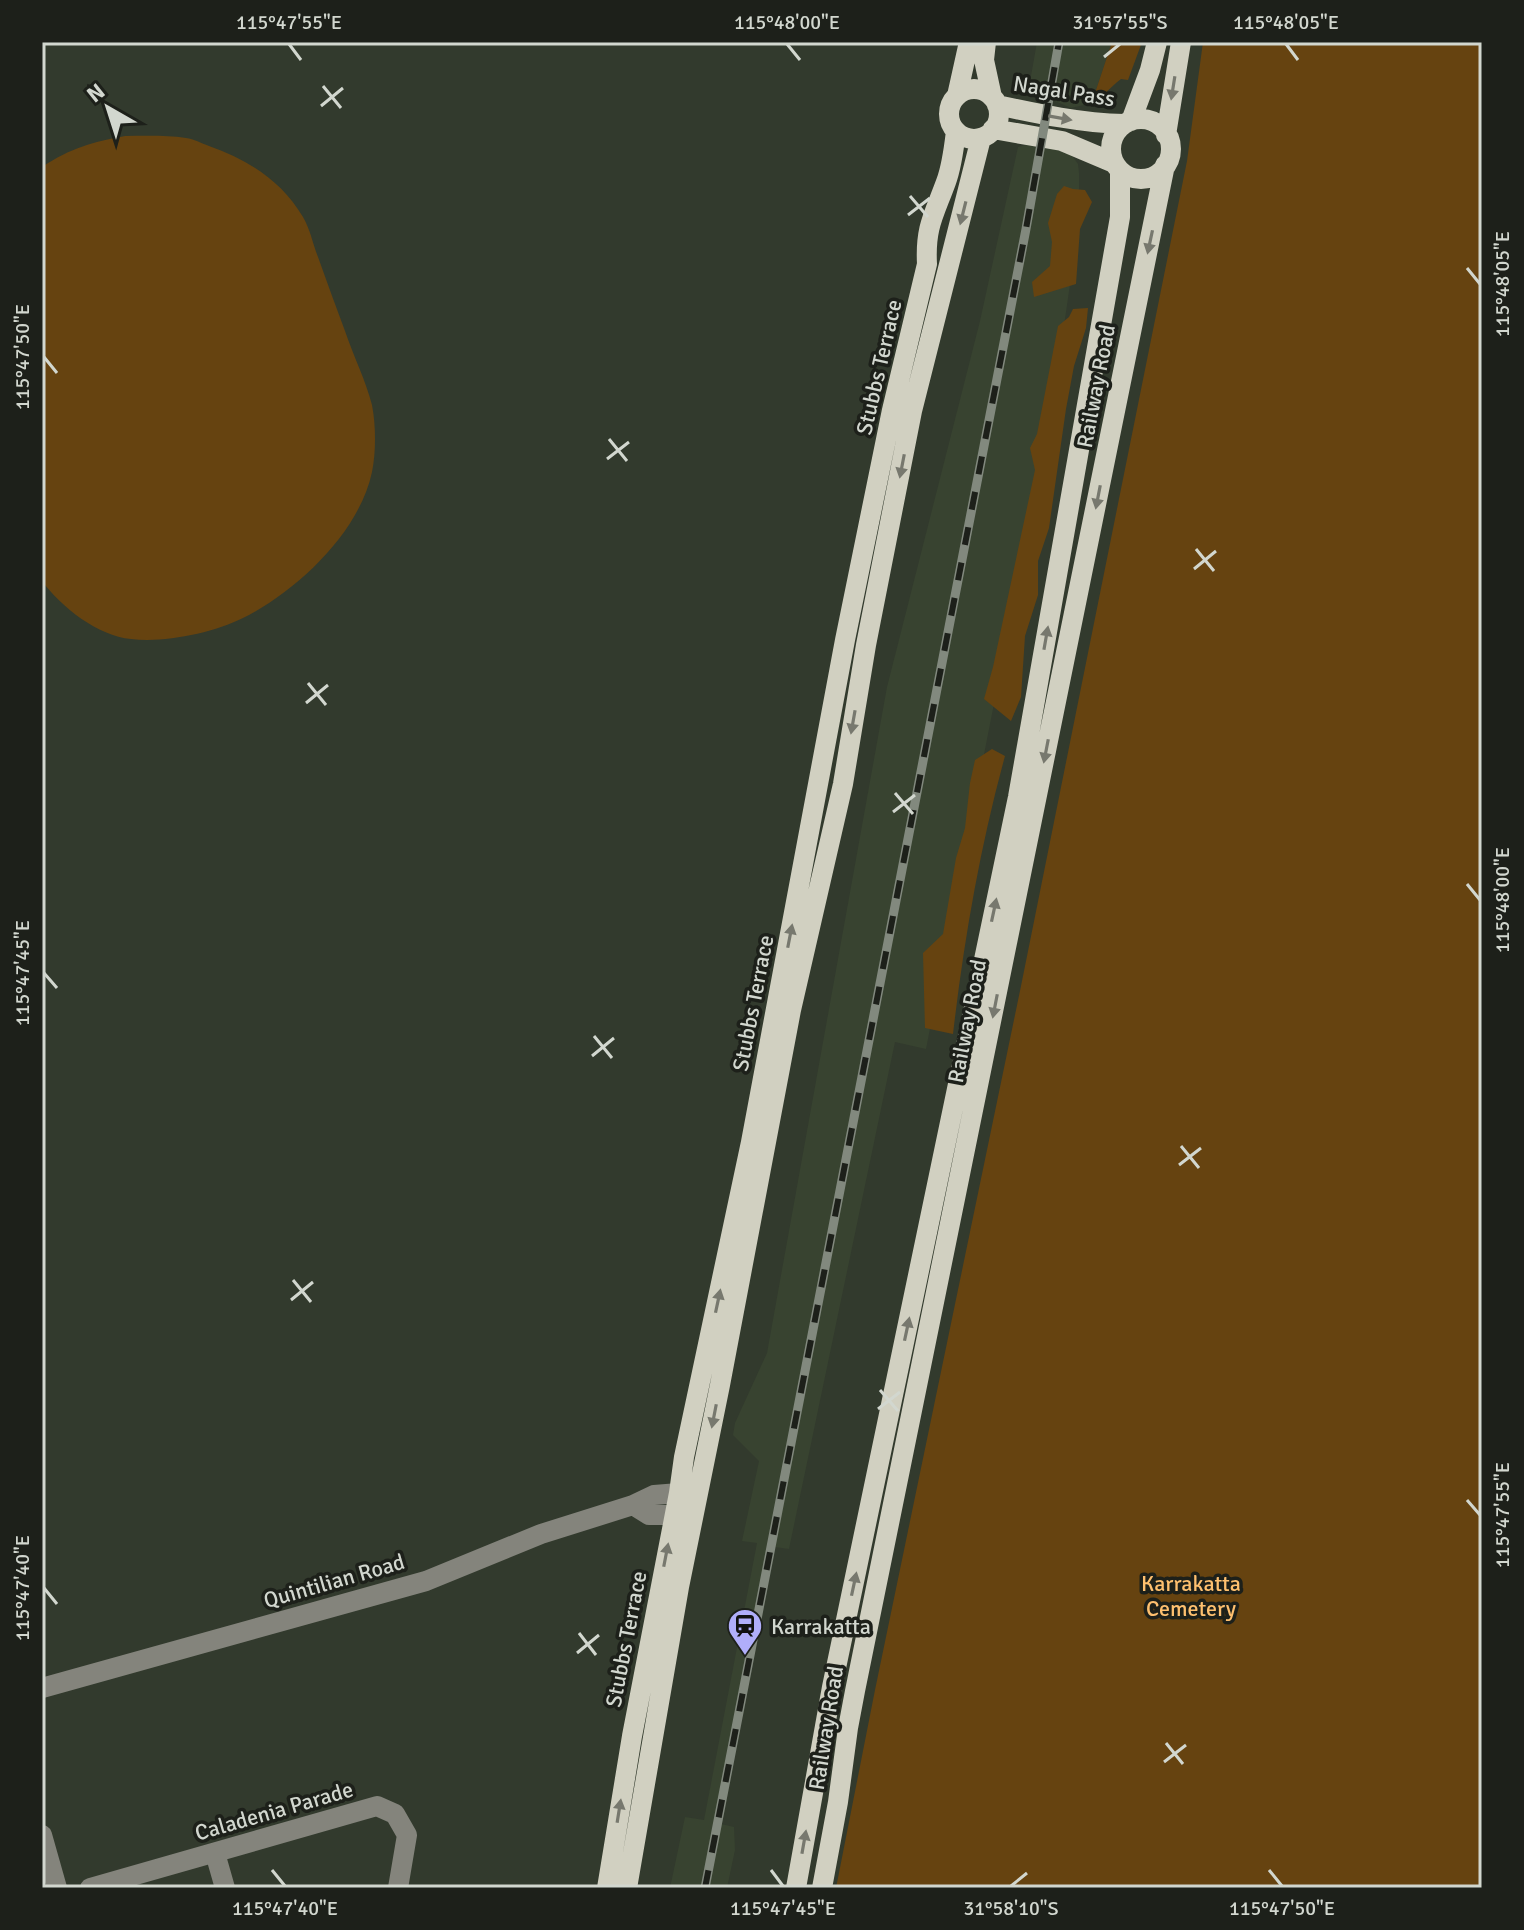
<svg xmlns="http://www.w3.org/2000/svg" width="1524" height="1930" viewBox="0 0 1524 1930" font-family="Signika,sans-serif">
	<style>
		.built { fill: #384330 }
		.green { fill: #664310 }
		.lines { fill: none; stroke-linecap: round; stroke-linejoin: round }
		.minor { stroke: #84847c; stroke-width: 20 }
		.major { stroke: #d1d0c1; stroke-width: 20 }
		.rail-casing { stroke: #82897e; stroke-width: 9 }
		.rail { stroke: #1d201a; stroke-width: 6; stroke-dasharray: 18; stroke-linecap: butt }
		.oneway { fill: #77786e }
		.ticks { fill: none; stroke: #d2d7cf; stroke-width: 3 }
		.labels { text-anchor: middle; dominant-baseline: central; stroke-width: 7; stroke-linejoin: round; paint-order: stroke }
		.street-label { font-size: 22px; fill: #d2d7cf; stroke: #1d201a }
		.park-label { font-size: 22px; fill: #fec06f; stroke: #1d201a }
		.poi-label { font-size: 22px; fill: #d2d7cf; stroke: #1d201a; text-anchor: start }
		.neatline { fill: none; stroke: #d2d7cf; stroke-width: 3 }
		.ticks-label { font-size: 20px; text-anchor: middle; fill: #d2d7cf }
	</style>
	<rect width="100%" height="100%" fill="#323a2d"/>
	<path class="built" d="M1037,42H1112L1096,90L1084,105L1071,108L1055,101L1028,93Z
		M1026,145L1047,149H1063L1073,157L1078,164L1079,173V222L1052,409L926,1049L895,1042L789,1549L775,1547L721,1824L734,1827L735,1850L727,1888H670L685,1817L704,1820L757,1543L742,1541L759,1461L733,1435L735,1423L767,1353L887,687L980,321L1018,147Z"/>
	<path class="green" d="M1112,42H1142L1128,80L1121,79C1109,88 1099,102 1084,105L1096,90Z
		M1203,42H1482V1888H836L875,1690L1021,986L1187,161Z
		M125,136C145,136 166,135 186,138C194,139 201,143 209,146C248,160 281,180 303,217C310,229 313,244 318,257C327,282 336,307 345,331C353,355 366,381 372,405C376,426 376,452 372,472C359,533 297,591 243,618C213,633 165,643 131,639C98,636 61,607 42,581V167C71,148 92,142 125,136Z
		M1064,186L1073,189L1085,190L1092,202L1080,229L1076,284L1034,297L1032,282L1050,266L1052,242L1048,223L1057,194Z
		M1088,308L1086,328L1074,366L1066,409L1049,528L1038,561V595L1025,636L1021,697L1011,721L984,699L993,667L1035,470L1030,448L1037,434L1058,326L1069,317L1073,309Z
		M992,749L1005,756C980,847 964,940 953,1034L925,1028L923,953L943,934L956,858L965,828L970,783L975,760Z"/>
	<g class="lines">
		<path class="minor" d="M633,1505L649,1515H690
			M42,1688L426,1581L541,1534L633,1505L654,1495L679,1493L695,1498
			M42,1835L57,1888
			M215,1853L225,1888
			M90,1888L377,1806L395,1814L407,1835L398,1888"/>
		<path class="major" d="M986,42L984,60L992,97
			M949 114a25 25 0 1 1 50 0a25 25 0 1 1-50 0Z
			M957,96L969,42
			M997,105C1039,114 1081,123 1124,124
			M1111 149a30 30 0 1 1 60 0a30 30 0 1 1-60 0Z
			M1131,121L1150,70L1157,42
			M993,129L1062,141L1114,163
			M1166,135L1181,42
			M607,1888L632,1736L679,1493L684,1457L751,1142L845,640L892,410L927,264C925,227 934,215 946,182C952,166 954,148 956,131
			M627,1888L679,1587L720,1385L791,1010L843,784L866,645L912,411L981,138
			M796,1888L832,1687L1018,797L1120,217V171
			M822,1888L838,1802L848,1728L855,1691L1165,165"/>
		<defs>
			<path id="rail" d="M705,1888L1026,229L1059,42"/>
		</defs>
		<use href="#rail" class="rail-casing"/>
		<use href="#rail" class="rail"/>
	</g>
	<defs><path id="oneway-solid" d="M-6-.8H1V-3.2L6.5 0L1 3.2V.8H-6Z" transform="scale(2)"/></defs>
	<g class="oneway">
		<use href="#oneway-solid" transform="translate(1173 88) rotate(99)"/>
		<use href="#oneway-solid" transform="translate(1060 118) rotate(10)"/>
		<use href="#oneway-solid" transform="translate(963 213) rotate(104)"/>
		<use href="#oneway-solid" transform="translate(1150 242) rotate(102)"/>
		<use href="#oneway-solid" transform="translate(902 466) rotate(101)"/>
		<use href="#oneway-solid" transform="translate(1098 497) rotate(101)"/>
		<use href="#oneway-solid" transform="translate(1046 638) rotate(-80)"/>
		<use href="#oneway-solid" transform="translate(853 722) rotate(100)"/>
		<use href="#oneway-solid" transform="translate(1046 751) rotate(101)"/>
		<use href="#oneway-solid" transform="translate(994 910) rotate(-78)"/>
		<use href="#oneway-solid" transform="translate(790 936) rotate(-79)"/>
		<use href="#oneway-solid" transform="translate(995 1006) rotate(101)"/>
		<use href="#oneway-solid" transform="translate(718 1301) rotate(-78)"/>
		<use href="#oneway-solid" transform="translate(907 1329) rotate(-78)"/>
		<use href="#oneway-solid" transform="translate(714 1416) rotate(101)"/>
		<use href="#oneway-solid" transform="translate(666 1555) rotate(-79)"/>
		<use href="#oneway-solid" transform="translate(854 1584) rotate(-78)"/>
		<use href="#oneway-solid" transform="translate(619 1811) rotate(-81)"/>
		<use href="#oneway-solid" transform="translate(804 1842) rotate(-80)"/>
	</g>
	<path class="ticks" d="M289,44L301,60M787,44L800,60M1286,44L1298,60M1104,57L1120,44M323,86L341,108M321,106L343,88M910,196L928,217M908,215L930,198M1467,268L1480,284M44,357L57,373M609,439L627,461M607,459L629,442M1196,549L1214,571M1194,569L1216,551M308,683L326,705M306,703L328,685M895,793L913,814M893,812L915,795M1467,884L1480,900M44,973L57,988M594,1036L612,1058M592,1056L614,1038M1181,1146L1199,1168M1179,1165L1201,1148M293,1280L311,1302M291,1300L313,1282M880,1390L898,1411M878,1409L900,1392M1467,1500L1480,1515M44,1588L57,1604M579,1633L596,1655M577,1653L599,1635M1166,1743L1183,1764M1164,1762L1186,1745M272,1870L285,1886M771,1870L783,1886M1269,1870L1282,1886M1011,1886L1027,1873"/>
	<defs>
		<symbol id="station-pin" viewBox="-11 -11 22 30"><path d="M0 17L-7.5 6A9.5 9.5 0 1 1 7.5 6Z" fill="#b0aefa" stroke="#1d201a"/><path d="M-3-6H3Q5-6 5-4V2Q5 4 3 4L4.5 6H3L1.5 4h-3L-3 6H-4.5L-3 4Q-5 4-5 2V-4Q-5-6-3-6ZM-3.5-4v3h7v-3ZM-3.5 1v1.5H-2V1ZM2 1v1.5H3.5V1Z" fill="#111"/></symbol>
	</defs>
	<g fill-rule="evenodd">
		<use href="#station-pin" x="725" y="1606" width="40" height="54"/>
	</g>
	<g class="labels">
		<g class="street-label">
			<text transform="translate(1064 91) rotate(9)">Nagal Pass</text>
			<text transform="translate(879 367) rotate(-77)">Stubbs Terrace</text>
			<text transform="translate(1096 386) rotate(-79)">Railway Road</text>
			<text transform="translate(753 1003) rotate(-79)">Stubbs Terrace</text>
			<text transform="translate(967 1021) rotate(-79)">Railway Road</text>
			<text transform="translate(334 1581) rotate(-16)">Quintilian Road</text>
			<text transform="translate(626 1639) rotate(-79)">Stubbs Terrace</text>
			<text transform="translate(826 1728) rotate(-81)">Railway Road</text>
			<text transform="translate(274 1811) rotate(-16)">Caladenia Parade</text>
		</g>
		<g class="park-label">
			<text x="1191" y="1583">Karrakatta<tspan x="1191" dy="25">Cemetery</tspan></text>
		</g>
		<g class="poi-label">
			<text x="771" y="1626">Karrakatta</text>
		</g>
	</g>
	<rect width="1524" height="1930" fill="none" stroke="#1d201a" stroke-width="88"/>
	<g transform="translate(108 108) rotate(321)" stroke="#1d201a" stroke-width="6" paint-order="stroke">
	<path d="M0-6L14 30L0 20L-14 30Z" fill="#d2d7cf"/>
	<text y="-12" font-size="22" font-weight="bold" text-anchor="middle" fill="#d2d7cf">N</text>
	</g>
	<rect x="44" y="44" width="1436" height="1842" class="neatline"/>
	<g class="ticks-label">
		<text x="289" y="29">115°47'55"E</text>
		<text x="787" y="29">115°48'00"E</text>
		<text x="1120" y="29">31°57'55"S</text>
		<text x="1286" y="29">115°48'05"E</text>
		<text transform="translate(1502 284) rotate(-90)" y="7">115°48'05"E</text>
		<text transform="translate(22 357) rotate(-90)" y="7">115°47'50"E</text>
		<text transform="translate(1502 900) rotate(-90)" y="7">115°48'00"E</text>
		<text transform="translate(22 973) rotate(-90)" y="7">115°47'45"E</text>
		<text transform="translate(1502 1515) rotate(-90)" y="7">115°47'55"E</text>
		<text transform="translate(22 1588) rotate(-90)" y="7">115°47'40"E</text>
		<text x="285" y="1915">115°47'40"E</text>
		<text x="783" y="1915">115°47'45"E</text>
		<text x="1011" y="1915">31°58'10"S</text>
		<text x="1282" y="1915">115°47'50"E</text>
	</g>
</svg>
